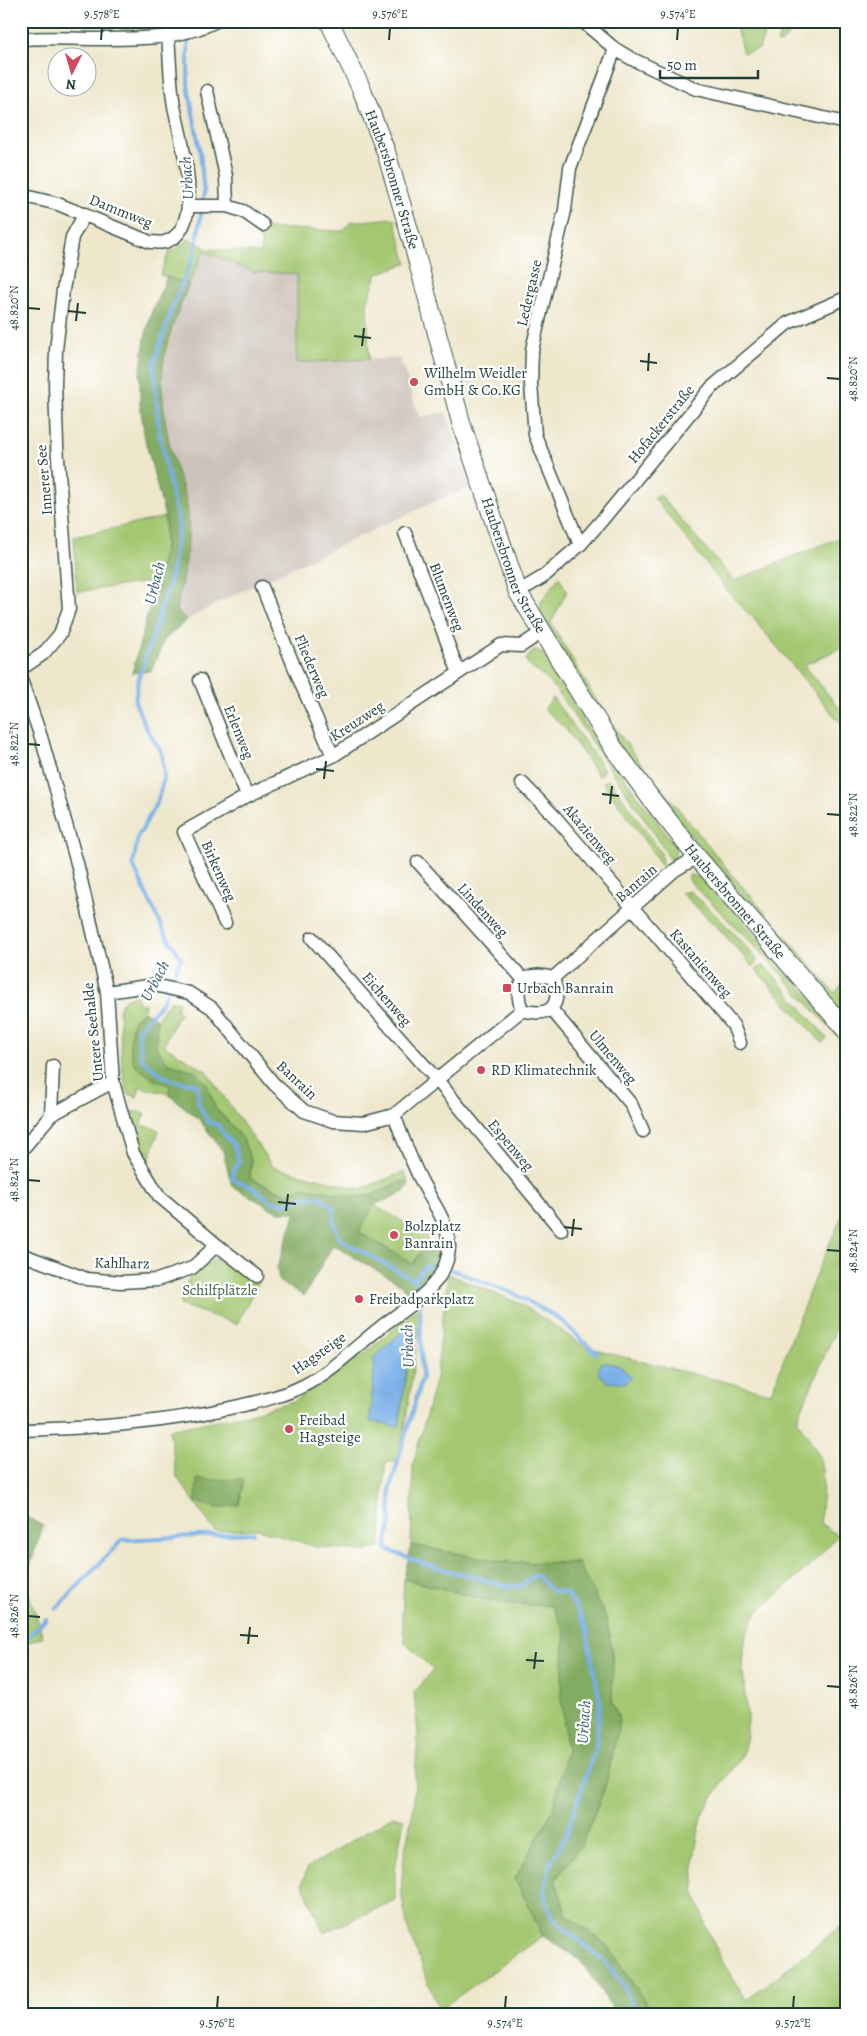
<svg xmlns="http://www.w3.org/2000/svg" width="867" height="2036" viewBox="0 0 867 2036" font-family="Alegreya,serif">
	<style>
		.industrial { fill: #ccc2b9 }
		.green { fill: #a4c872; stroke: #628253 }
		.forest { fill: #83ac64; stroke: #51744c }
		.water { fill: #78afe7; stroke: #4c768e }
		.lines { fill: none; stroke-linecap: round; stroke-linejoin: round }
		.stream { stroke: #78afe7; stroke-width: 4 }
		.street-casing { stroke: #3e564b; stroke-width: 15 }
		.secondary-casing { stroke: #3e564b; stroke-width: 20 }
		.street { stroke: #fff; stroke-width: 12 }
		.secondary { stroke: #fff; stroke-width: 18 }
		.ticks { fill: none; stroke: #1f3d34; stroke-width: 2 }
		.poi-dot { fill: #d1495b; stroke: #fff; stroke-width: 2 }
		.labels { text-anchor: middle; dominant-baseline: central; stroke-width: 4.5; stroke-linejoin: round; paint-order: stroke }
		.street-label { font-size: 15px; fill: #1f3d34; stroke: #fff }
		.poi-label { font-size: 15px; fill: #1f3d34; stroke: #fff; text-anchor: start }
		.park-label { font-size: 15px; fill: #406044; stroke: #fff }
		.water-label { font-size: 16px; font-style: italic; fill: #3a5f6a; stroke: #fff }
		.neatline { fill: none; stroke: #1f3d34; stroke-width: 2 }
		.ticks-label { font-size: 12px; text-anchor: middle; fill: #1f3d34 }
	</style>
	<rect width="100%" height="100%" fill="#fff"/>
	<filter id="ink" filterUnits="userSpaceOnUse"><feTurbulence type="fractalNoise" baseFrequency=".02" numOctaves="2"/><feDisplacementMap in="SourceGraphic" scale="10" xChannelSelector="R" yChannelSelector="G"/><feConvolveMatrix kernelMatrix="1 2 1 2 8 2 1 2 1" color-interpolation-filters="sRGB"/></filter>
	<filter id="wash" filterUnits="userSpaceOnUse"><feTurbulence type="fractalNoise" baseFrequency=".0096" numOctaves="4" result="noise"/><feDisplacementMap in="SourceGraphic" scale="20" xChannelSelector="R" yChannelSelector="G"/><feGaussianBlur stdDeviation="1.12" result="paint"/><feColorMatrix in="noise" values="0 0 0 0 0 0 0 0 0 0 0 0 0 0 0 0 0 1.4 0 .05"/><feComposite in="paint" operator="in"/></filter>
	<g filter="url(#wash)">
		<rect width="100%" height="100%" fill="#eee7cc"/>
		<path class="industrial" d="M204,251L253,272L297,274V363L400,358L419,417L446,412L471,487L438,500L225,599L187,620L176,612L185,570L188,542L187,506L171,451L165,420L163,366L177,313Z"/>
		<path class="green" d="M119,21H170V26L157,29L122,31Z
			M743,21H769L759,49L743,53L737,31Z
			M784,21H801L781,44L777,42Z
			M394,218L407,263L377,274L367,303L369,359L297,363V274L253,272L204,251L189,284L160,275L169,252L178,248L189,239L208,249L261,253V228L343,231L351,222Z
			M660,495L734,581L846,535V646L804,665L846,716V730L753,618L736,601L654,498Z
			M165,517V550L157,581L77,592L74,537Z
			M559,577L567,591L551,623L602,710L637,758L734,877L835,993L846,980V1021L624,756L540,613L541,602Z
			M536,650L544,654L589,730L676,847L675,857L672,863L658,839L557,691L544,677L529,666L526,660L530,654Z
			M553,698L604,769L599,777L565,728L544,709Z
			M610,780L661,853L662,866L603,782Z
			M689,875L701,877L714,888L846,1037V1046L762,953L693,885L689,880Z
			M690,891L723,922L757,959L753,967L718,928L681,893Z
			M761,966L768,969L827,1038L822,1043L756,970Z
			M136,995L138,1003L145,1004C143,1016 137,1014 133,1022C131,1026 131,1033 131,1037C127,1066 146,1077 171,1085L169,1094L140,1087L137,1097L127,1093L122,1066L119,1010C122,1000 126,997 136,995Z
			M171,1000L179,1002L176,1009L181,1014L176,1019L164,1045L206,1071L273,1167L361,1189L404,1172L409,1183L403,1181L372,1195L357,1197L301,1187L287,1194L250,1178L251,1161L243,1139L215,1107L206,1082L195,1071L168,1063L156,1047L157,1019Z
			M132,1111L145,1114L142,1125L159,1130L149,1161L135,1133L130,1113Z
			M374,1205L429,1237L413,1264L358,1232Z
			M846,1207V1306L797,1420C805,1433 818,1449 821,1464C825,1483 821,1504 820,1523L837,1535L846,1525V1543L837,1536L811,1565L757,1612L746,1635L742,1662L747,1714V1736L742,1756L718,1789L701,1817L694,1859V1890L707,1929L723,1963L747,2000L840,1927L846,1933V2015H654L608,1946L567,1915L555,1880L581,1846L605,1787L620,1720L612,1702L613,1662L607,1620L578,1563L504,1562L411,1545L413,1464L436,1378L448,1274L523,1305L587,1348L771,1393L816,1274Z
			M214,1259C235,1263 241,1275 258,1282L237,1324L180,1305L189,1278Z
			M418,1308L420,1323L404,1433L396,1462H386C382,1490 383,1518 380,1547L365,1551L316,1547L258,1529L215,1531L177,1477L169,1430L247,1414L294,1401L363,1355Z
			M404,1579L498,1603L552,1606L565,1631L561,1694L567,1749L553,1810L515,1879L543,1936L439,2010L408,1930L401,1891L404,1855L413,1811L418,1732L414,1693L433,1670L405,1642L402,1618Z
			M21,1591L29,1594L43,1637L21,1645Z
			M393,1816L404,1819L395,1869V1900L324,1933L302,1883L308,1867Z"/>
		<path class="forest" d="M167,277L189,284C180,306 165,343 163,367C161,394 165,424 171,451C175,469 184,487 187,506C192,541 183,577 176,611L187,620L165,639L151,671L132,673L165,549V517L145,439L140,405V375L145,337L152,311Z
			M144,1011L157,1019L156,1047L168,1063L195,1071L206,1082L215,1107L243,1139L251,1161L250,1178L286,1194L301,1187L357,1197L372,1195L403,1181L409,1183L404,1192L374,1205L359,1232L413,1264L422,1249L433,1245L441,1256L437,1271L410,1297L402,1285L333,1245L304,1296L279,1281L277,1268L296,1212H277L232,1186L223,1151L198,1118L169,1095L170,1085L154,1080L134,1064L130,1046L133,1022Z
			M197,1479L215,1480L244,1479L239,1505L216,1508L196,1502Z
			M21,1514L43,1526L30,1566L21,1572Z
			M411,1545L504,1562L578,1563L607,1620L613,1662L612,1702L620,1720L605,1787L581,1846L555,1880L567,1915L608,1946L654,2015H617L580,1960L543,1936L515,1879L553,1810L567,1749L561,1694L565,1631L552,1606L498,1603L404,1579Z"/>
		<path class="water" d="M403,1327L412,1328L399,1427L388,1426V1424L370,1422L375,1360L372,1359L403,1331Z
			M602,1362L620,1366L631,1377L626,1383L607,1382L598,1372Z"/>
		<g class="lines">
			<path class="stream" d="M188,21V85L200,152L204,193L195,253L171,311L154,365L159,431L179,526L170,582L138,681L135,702L145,726L162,753L164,777L158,800L138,837L133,865L164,932L181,958L163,1001L138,1030L141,1058C160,1075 169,1083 194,1083L198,1088L199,1105L208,1122L218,1125L225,1136L234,1145L239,1162L234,1169L232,1179L252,1187L271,1201L286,1204L302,1198L319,1196L334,1208V1224L341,1240L414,1280L419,1286L420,1294
				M452,1270L515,1294L560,1319L597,1354
				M414,1280L425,1266L430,1267
				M420,1301L422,1378L390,1489L391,1519L386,1549L427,1565L508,1586H520L534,1576H538L552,1591L566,1593L575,1605L586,1627L600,1702L596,1746L566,1836L550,1864L544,1894L552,1918L605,1962L623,1984L636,2015
				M56,1609L122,1540L253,1533
				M21,1644L46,1619"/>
		</g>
	</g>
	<g filter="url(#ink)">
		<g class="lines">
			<defs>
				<path id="street" d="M582,21L615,49L632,59L696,89L846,123
					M21,39C81,35 164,49 216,21
					M21,195L58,204L150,242C155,242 161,243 165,242C208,229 180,136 174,106C170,83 170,59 168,36
					M188,206H227L226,176L207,91
					M227,206L243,211L263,225
					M405,533L459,673
					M580,545L535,435L531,384L532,350L565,210L570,168L615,49
					M262,587L302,686L333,756
					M518,592L543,577L580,545L603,519L711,388L788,323L846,298
					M21,669L43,654L60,634L69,609L57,445L55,385L56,350L63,290L72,237L85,214
					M21,680L41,737L77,863L107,992L113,1082L133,1153L159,1196L217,1245L257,1276
					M200,680L247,796
					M522,783L556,818L733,1025L740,1043
					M418,862L524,980
					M225,923L184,832L247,796L333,756L501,645L521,646L542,632
					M312,938L437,1080L561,1230
					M553,978L675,870L697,857
					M107,992L154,985L189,993L212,1008L274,1084L304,1111L333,1121L364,1123L394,1115L522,1010
					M551,1009L631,1104L643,1131
					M522,1010C512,983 526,970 553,978
					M522,1010C550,1018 563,1006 553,978
					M51,1115L53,1066
					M21,1151L51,1115L113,1082
					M21,1254L87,1279L121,1282L157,1280L192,1268L217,1245
					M21,1430C95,1428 167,1423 239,1406C260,1401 283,1396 303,1386C336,1369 361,1341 390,1320C415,1302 449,1280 449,1246C448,1222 434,1205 423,1184C411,1162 403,1138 394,1115"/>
				<g id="secondary">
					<path id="s1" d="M329,21L361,88L386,152L413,244L462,426L518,592L613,747L652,800L697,857L846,1030"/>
				</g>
			</defs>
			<use href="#street" class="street-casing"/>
			<use href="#secondary" class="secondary-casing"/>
			<use href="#street" class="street"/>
			<use href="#secondary" class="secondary"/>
		</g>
	</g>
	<path class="ticks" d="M101,40L102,28M389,40L390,28M677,40L678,28M28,308L40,309M68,311L86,313M76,321L78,303M354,336L371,338M362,346L364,328M640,361L657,363M648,371L649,353M827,378L840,379M28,744L40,745M316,769L334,771M324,779L326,761M602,794L619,796M610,804L612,786M827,814L840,815M28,1180L40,1181M278,1202L296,1204M286,1211L288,1194M564,1227L582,1229M572,1236L574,1219M827,1250L840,1251M28,1616L40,1617M240,1635L258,1636M248,1644L250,1627M526,1660L544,1661M534,1669L536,1652M827,1686L840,1687M217,2008L218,1996M505,2008L506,1996M793,2008L794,1996"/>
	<g class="poi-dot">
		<circle cx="414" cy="382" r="5"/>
		<rect x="502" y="983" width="10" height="10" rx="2.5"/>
		<circle cx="481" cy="1070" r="5"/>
		<circle cx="394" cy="1235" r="5"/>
		<circle cx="359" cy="1299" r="5"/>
		<circle cx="289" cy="1429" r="5"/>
	</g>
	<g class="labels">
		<g class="street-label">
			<text stroke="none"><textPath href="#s1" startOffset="171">Haubersbronner Straße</textPath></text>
			<text transform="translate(121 211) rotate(22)">Dammweg</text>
			<text transform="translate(529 293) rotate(-77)">Ledergasse</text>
			<text transform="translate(661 424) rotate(-51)">Hofackerstraße</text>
			<text transform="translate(44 480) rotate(-95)">Innerer See</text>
			<text stroke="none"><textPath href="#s1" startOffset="576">Haubersbronner Straße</textPath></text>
			<text transform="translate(447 597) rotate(69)">Blumenweg</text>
			<text transform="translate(312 666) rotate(67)">Fliederweg</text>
			<text transform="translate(357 721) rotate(-33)">Kreuzweg</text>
			<text transform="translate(239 732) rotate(68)">Erlenweg</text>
			<text transform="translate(590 834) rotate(50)">Akazienweg</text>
			<text transform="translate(219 871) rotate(66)">Birkenweg</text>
			<text transform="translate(636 883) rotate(-41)">Banrain</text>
			<text stroke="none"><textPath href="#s1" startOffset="981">Haubersbronner Straße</textPath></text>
			<text transform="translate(483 910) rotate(48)">Lindenweg</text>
			<text transform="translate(701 963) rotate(49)">Kastanienweg</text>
			<text transform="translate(387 999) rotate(49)">Eichenweg</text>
			<text transform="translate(93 1032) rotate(-96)">Untere Seehalde</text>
			<text transform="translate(613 1057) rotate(50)">Ulmenweg</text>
			<text transform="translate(297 1080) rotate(43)">Banrain</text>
			<text transform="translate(511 1145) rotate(50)">Espenweg</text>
			<text transform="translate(122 1263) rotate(1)">Kahlharz</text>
			<text transform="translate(319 1353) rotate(-35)">Hagsteige</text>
		</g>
		<g class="poi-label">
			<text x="424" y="373">Wilhelm Weidler<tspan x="424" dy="17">GmbH &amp; Co.KG</tspan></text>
			<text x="517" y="988">Urbach Banrain</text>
			<text x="491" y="1070">RD Klimatechnik</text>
			<text x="404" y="1226">Bolzplatz<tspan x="404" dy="17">Banrain</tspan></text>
			<text x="369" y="1299">Freibadparkplatz</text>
			<text x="299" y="1420">Freibad<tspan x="299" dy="17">Hagsteige</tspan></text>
		</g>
		<g class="park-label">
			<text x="220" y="1290">Schilfplätzle</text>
		</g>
		<g class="water-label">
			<text transform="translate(187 178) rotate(-94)">Urbach</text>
			<text transform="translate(155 583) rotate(-76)">Urbach</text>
			<text transform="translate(155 981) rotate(-62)">Urbach</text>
			<text transform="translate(408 1346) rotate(-92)">Urbach</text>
			<text transform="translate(584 1722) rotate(-86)">Urbach</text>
		</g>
	</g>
	<rect width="867" height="2036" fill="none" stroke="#fff" stroke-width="55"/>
	<g transform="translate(72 72) rotate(185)"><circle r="24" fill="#ffffff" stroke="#a5b1ae"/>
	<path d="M0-4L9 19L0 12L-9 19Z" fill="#d1495b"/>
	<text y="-8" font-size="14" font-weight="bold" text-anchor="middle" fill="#1f3d34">N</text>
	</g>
	<path d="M660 70v8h98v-8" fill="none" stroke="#1f3d34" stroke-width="2.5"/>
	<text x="667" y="70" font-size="15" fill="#1f3d34" stroke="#ffffff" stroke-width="4" paint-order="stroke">50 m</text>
	<rect x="28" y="28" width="812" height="1980" class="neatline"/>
	<g class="ticks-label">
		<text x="102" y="18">9.578°E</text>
		<text x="390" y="18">9.576°E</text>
		<text x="678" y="18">9.574°E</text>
		<text transform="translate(14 308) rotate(-90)" y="4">48.820°N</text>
		<text transform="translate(853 379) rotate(-90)" y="4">48.820°N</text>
		<text transform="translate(14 744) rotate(-90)" y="4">48.822°N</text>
		<text transform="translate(853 815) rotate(-90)" y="4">48.822°N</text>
		<text transform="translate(14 1180) rotate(-90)" y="4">48.824°N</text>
		<text transform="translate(853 1251) rotate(-90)" y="4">48.824°N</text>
		<text transform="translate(14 1616) rotate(-90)" y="4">48.826°N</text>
		<text transform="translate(853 1687) rotate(-90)" y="4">48.826°N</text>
		<text x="217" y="2027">9.576°E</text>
		<text x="505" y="2027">9.574°E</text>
		<text x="793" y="2027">9.572°E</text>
	</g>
</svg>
